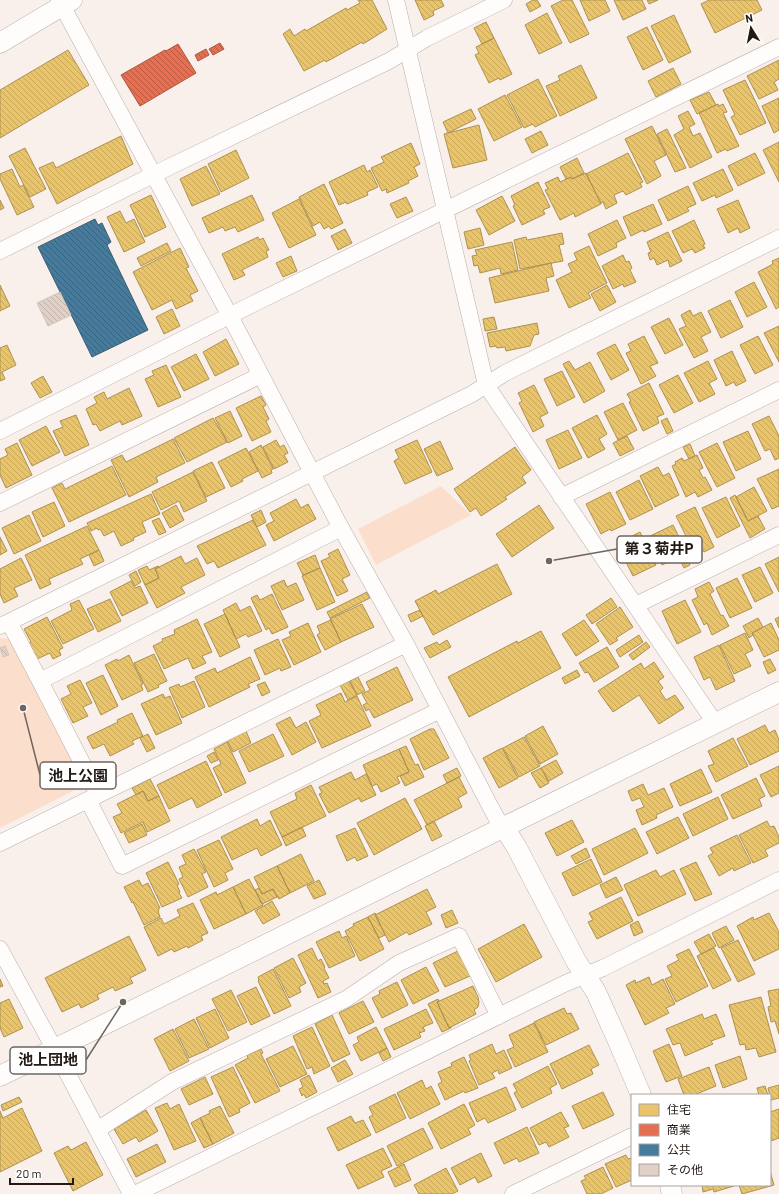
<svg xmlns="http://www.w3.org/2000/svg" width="779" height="1194" viewBox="0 0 779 1194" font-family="Barlow,'Noto Sans JP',sans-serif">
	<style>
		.green { fill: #fcdecc }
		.homes { fill: url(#homes-back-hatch); stroke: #ae9150 }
		.shops { fill: url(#shops-back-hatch); stroke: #ac563f }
		.public { fill: url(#public-back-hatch); stroke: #3b5e74 }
		.building { fill: url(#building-back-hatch); stroke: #cfc7c2 }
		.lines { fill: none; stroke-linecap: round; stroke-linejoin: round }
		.minor-casing { stroke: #b7afaa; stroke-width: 17 }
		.tertiary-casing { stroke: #b7afaa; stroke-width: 21 }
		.minor { stroke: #fefdfc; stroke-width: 16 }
		.tertiary { stroke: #fefdfc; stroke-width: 20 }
		.leader { fill: none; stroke: #6e6560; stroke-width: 1.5 }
		.callout-dot { fill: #6e6560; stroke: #fff; stroke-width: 1.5 }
		.callout { fill: #fff; stroke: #6e6560; stroke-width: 1.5 }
		.callout-label { font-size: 15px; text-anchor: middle; font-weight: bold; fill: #231a15 }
	</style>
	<defs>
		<pattern id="homes-back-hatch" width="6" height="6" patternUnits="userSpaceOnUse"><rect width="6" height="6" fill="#e9c46a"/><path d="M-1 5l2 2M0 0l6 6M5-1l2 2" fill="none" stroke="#c8a85b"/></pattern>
		<pattern id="shops-back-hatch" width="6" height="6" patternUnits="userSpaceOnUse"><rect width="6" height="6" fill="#e76f51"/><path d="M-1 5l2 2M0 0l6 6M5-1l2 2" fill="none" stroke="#bb5a42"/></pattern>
		<pattern id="public-back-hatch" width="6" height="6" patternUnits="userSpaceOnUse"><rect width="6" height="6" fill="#457b9d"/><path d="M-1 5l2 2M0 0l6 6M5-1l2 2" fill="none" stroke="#39647f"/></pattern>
		<pattern id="building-back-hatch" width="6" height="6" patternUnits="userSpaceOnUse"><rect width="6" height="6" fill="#e1d0c5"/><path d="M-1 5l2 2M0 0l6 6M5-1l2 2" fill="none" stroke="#c1b2a8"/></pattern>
	</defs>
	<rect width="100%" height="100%" fill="#f9f0ec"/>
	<path class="green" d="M441,486L471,515L376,565L358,529Z
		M0,638L12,639L82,778L79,788L0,828Z"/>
	<path class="homes" d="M358,0H372L387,29L363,44L362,42L326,62L325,60L304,71L283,34L290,29L294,36L305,29L306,31L346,8L347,10L360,3Z
		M415,0H441L444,6L433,11L434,15L424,20Z
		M533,0H537L541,6L530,12L526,4Z
		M563,0H572L589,34L570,43L551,6Z
		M580,0H605L610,11L589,21Z
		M614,0H642L646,9L623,20Z
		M647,0H658L649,4Z
		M709,0H757L762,10L715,33L701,4Z
		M547,13L562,43L539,54L525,25Z
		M674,15L691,52L669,63L651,26Z
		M486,22L494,38L482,44L474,28Z
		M647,27L663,60L643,70L627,37Z
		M494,38L512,74L500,80L499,78L489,83L475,55L479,53L476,47Z
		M68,50L89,85L0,138V90Z
		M779,60V79L774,82L778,90L759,99L747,76Z
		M581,65L597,98L560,116L546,86L560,80L558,76Z
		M673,68L681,84L656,97L648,81Z
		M538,79L557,116L535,127L533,124L524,128L507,95Z
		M745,80L766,123L740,135L731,117L735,115L723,90Z
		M709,92L716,105L697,114L690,100Z
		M505,95L522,127L494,141L478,109Z
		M779,98V130L774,133L762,106Z
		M718,104L719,106L723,104L727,112L723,113L739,146L727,151L726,149L717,153L699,113Z
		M471,109L476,119L448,133L443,122Z
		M688,111L695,124L689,127L693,136L700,133L712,157L690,168L674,135L684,129L678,116Z
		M479,125L487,160L453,168L444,134Z
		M652,126L666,155L654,161L661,176L647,184L625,139Z
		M667,129L686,168L675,172L657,134Z
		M541,131L548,145L532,153L525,139Z
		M121,136L133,164L57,204L39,168L53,162L56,168Z
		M779,142V182L763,150Z
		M411,143L420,164L414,167L418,176L408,181L409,183L387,193L386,189L382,191L371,168L384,162L381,157Z
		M25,148L46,189L30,197L9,156Z
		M236,150L249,178L221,192L208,164Z
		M628,153L643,182L640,183L642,187L626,195L623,191L614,195L617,203L606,209L603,202L601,203L586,174Z
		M755,153L765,173L738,186L728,166Z
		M577,158L584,173L572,179L571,177L566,179L560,167Z
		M364,165L367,172L370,170L378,187L367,192L368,195L347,204L346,202L339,205L329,182Z
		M206,166L220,194L192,206L180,179Z
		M12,169L20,187L23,185L34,207L17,215L0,179V174Z
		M723,169L733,190L716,198L715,195L702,201L693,183Z
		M586,173L601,204L575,217L574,213L560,220L545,190L548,189L545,183L558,177L560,182L571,177L572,179Z
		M538,182L550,207L543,210L545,214L522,225L513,206L515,205L511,196Z
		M324,184L343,223L331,229L329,226L324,229L320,222L313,226L299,197Z
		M688,186L696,204L687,208L689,211L668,221L658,200Z
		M151,195L166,227L145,237L130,205Z
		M252,195L264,220L238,232L235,227L225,231L223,227L209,233L202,218Z
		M502,196L515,221L489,235L476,210Z
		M406,197L413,211L397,218L390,204Z
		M299,199L316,235L289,248L272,213Z
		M0,200L4,208L0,210Z
		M738,200L750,228L740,233L738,228L728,233L717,209Z
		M653,204L662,224L644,232L643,230L631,236L623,217Z
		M120,211L126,223L134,219L145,242L124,252L107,217Z
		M617,220L626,238L616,243L617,247L598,256L588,234Z
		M694,220L705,244L703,245L705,248L695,253L692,249L683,253L672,231Z
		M480,228L484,245L468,249L464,232Z
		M345,229L352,243L338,250L331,236Z
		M668,232L682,261L670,267L668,260L657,265L654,258L650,260L648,253L651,252L647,242Z
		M562,233L564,244L559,245L563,261L520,269L514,240L526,237L527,240Z
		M258,237L260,240L263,238L269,250L266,251L268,257L242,270L245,275L234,280L222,254Z
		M512,242L518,270L501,274L500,268L480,273L478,265L474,266L472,256L477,255L475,250Z
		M167,243L171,251L141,266L137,258Z
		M589,246L607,283L588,293L591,298L569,308L556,280L572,272L568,264L577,260L574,253Z
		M180,248L189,267L186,268L198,291L190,295L193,301L176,309L172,300L152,310L133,272Z
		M623,255L626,262L629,261L632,268L630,270L636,282L624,287L623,284L613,289L602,266Z
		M291,256L297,271L283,277L276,263Z
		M779,258V307L776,309L758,272L773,264L772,261Z
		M551,263L554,276L546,278L549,291L495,303L489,278Z
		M754,282L767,307L747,317L735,292Z
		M0,285L10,306L0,311Z
		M607,285L616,302L600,311L591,294Z
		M730,300L743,327L721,338L708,311Z
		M172,309L180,326L164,334L156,317Z
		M690,310L693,316L701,312L711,332L701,337L708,351L694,358L679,329L686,326L681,315Z
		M494,317L497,329L485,331L483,319Z
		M669,318L683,345L665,354L651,327Z
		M537,323L539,334L534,335L530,346L506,351L505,347L497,348L496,346L490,347L487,333Z
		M779,326V362L764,333Z
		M644,336L658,363L650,366L656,376L641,384L626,353L631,351L628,344Z
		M758,336L773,365L755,374L740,345Z
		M226,339L239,364L215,376L203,352Z
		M615,344L629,370L611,380L597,353Z
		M7,345L16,365L2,372L5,379L0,381V348Z
		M732,351L746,381L736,386L734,382L726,386L714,360Z
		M196,354L209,379L184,391L171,367Z
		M569,361L575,370L590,362L605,391L584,403L563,364Z
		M708,361L717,379L709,383L715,394L699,402L684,373Z
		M166,365L181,397L158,407L145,379L154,375L152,371Z
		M562,371L575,397L557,406L544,379Z
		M678,375L693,403L674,413L659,385Z
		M43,376L52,392L40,398L31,383Z
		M649,383L664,414L657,417L659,423L643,431L629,402L631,401L627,394Z
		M534,385L548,413L540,417L544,426L533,432L519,403L522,401L518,393Z
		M129,388L142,416L122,425L120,421L100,431L96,424L93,425L86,409L97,403L94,397L104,392L107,399Z
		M261,396L266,405L263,407L269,419L266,421L271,432L252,441L236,408Z
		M623,403L637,430L618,440L604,412Z
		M230,411L242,436L228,443L215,418Z
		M76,415L89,445L65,456L53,431L63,427L60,421Z
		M597,415L607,434L599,439L605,449L588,458L572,428Z
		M769,416L779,436V458L775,460L770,449L765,451L752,424Z
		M213,418L227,442L187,462L174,438Z
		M667,418L673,431L667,434L661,421Z
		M46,426L60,452L32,466L19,440Z
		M568,430L582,458L559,469L546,440Z
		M748,431L761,459L736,471L723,442Z
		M627,436L634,449L620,456L613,443Z
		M173,439L185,463L156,477L158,482L129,497L111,460L122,455L126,462Z
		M276,440L280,447L284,445L288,453L284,455L288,462L274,469L263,447Z
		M417,440L432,472L405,484L394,461L399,458L395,450Z
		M440,441L453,469L437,476L424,449Z
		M17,443L32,475L6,488L0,475V459L8,455L5,449Z
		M717,443L735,478L717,487L699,452Z
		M690,444L695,456L689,459L683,447Z
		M261,445L273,469L271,470L272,473L262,478L249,452Z
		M515,447L531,470L522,477L526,483L505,497L507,499L481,516L476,508L470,512L454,489Z
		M246,448L258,471L242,479L243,481L231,487L218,462Z
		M697,455L703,468L699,470L703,478L705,477L712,490L698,497L695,492L686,497L672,466L676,464L675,462L682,458L684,461Z
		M212,462L225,488L206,497L193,471Z
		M112,466L126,495L69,522L52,488L62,483L65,489Z
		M658,467L663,476L669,473L679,495L655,507L640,476Z
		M779,469V506L772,509L757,479Z
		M193,472L207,501L184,512L179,501L161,510L152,492Z
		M639,480L653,509L630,520L616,492Z
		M754,487L767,511L748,521L736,497Z
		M610,492L626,524L611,531L610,529L601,534L586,504Z
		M151,494L160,514L142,522L146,532L133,538L134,540L121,546L114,531L104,536L100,529L98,530L97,528L91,531L87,523Z
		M735,495L748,521L758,516L765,529L750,538L730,498Z
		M726,497L740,526L717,538L702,508Z
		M296,499L301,508L308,504L316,519L274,541L266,525L274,521L270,513Z
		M54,502L65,526L43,537L32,512Z
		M176,505L184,520L170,528L162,513Z
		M539,505L554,528L512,557L496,534Z
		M695,507L714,547L704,552L700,544L692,548L676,516Z
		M261,510L266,522L257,527L251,515Z
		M29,515L41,541L14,554L2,528Z
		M159,518L166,532L159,535L152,521Z
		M253,520L266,545L218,568L214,561L207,564L197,546Z
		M673,525L687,553L662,565L648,537Z
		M87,526L99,550L80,559L83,564L49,579L51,584L40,589L25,555Z
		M640,532L656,565L633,576L617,544Z
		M0,537L7,551L0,555Z
		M338,549L350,575L342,579L348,591L337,596L321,561L330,557L328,554Z
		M99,550L104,561L94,566L89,555Z
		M315,555L320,568L303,575L297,563Z
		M686,555L690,565L684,568L679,558Z
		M181,556L185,564L197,558L205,575L181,587L185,593L157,608L145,585L159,578L155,569Z
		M779,557V592L765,564Z
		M21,558L32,580L14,588L18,596L4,603L0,594V569Z
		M497,564L512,594L433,635L415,601L436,590L438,594Z
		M147,566L149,570L158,566L159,567L155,569L159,578L145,585L138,570Z
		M760,567L773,593L755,602L742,575Z
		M320,568L335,602L317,610L302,576Z
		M136,571L141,582L135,586L129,575Z
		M737,578L752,608L730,618L716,588Z
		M284,580L287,587L296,583L304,600L282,610L271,586Z
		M131,581L135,588L140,586L148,603L122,616L110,592Z
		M709,582L714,591L710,594L721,616L723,615L729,626L712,635L707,623L704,625L692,600L698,597L695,589Z
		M367,592L370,598L330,618L327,612Z
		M272,594L288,627L272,634L269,628L266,630L251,598L257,595L260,600Z
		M611,598L617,607L592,624L586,615Z
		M110,599L121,621L98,632L87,609Z
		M79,600L94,629L63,644L51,621L72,610L70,604Z
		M685,600L701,632L677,644L662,611Z
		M236,603L240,611L250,606L262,631L248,637L246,634L236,639L223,610Z
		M362,604L374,627L341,642L330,619Z
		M620,607L633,627L616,638L618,640L610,645L596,624Z
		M420,610L423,616L411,622L408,615Z
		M225,614L240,647L220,657L204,624Z
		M47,617L63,648L59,650L61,655L53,659L50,653L37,659L29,643L31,642L24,629Z
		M779,617V628L775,619Z
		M758,618L763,627L752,633L753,635L749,638L743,626Z
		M197,619L212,652L202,656L206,663L193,669L188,658L164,669L153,646L163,641L162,639L175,634L174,630Z
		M331,620L341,642L325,650L317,635L320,633L317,626Z
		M584,620L599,641L576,656L562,634Z
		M308,623L321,652L294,665L282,640L291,636L289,632Z
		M771,623L779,640V650L764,657L752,633Z
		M541,631L561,668L469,717L448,677L517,641L518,643Z
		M745,633L753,650L745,654L751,666L734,674L720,645Z
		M639,635L643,642L620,657L616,650Z
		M278,639L291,667L281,671L280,668L265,675L254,650Z
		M447,640L451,647L430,658L424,648L437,642L439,645Z
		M646,642L650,647L633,660L629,655Z
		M719,645L735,681L716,690L710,677L704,680L694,657Z
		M607,647L619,667L594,682L588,672L585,673L579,663Z
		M154,654L167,681L158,685L159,687L148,692L134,663Z
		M129,655L143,684L141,685L143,690L122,700L105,665L117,659L118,661Z
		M250,657L260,679L248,684L250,687L209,707L195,677L215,668L217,673Z
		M770,659L776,670L768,674L763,662Z
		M654,662L664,677L658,681L663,688L660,691L666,700L675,695L684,708L659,724L639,695L613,712L598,691L641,663L644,669Z
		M397,667L413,700L374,718L369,709L366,711L363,705L367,703L362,694L370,690L366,682Z
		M577,670L580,676L565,684L562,678Z
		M103,675L118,706L101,715L86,683Z
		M358,677L365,691L357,695L350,681Z
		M80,680L92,703L83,707L88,716L73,723L61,699L71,694L67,686Z
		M194,681L205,707L182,718L169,688L179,684L180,687Z
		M349,681L357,695L348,700L340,685Z
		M265,682L270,692L262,696L257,685Z
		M341,693L345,702L357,696L371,726L322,748L309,721L321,715L316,705Z
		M163,694L165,698L170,696L182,723L156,735L141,704Z
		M132,713L143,736L132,741L134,744L110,756L104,744L93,749L87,737L118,722L117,720Z
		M290,717L296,728L306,722L316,742L292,755L276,724Z
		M765,725L769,733L775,730L779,740V751L750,765L737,739Z
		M543,726L558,754L540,764L525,736Z
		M430,729H434L449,758L424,770L410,739Z
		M246,731L251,743L233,752L227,740Z
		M148,734L155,748L147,752L140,738Z
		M273,734L284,756L249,772L239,751Z
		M524,737L540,766L519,777L503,748Z
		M733,738L748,766L716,782L708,766L714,764L708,751Z
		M227,742L246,783L225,793L213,768L221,764L214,749Z
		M406,746L415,765L418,764L424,777L405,786L400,776L409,772L399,749Z
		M502,748L518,778L499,788L483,758Z
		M399,749L409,772L397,777L400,783L381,792L377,784L372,786L363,765Z
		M214,752L218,760L211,763L207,756Z
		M556,760L563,773L549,781L541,768Z
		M206,761L222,795L197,808L192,798L169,809L157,785Z
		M779,766V793L771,797L760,775Z
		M457,768L461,776L447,783L443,775Z
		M541,768L549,783L540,788L531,773Z
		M701,769L712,792L680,806L670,784Z
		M351,772L355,780L366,774L376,795L361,802L359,798L329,813L319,794L322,793L319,787Z
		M459,777L467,793L458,798L462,807L427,825L414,800Z
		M756,778L765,796L759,799L762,806L733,819L721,795Z
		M150,779L159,796L148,801L143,791L136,795L132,788Z
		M643,784L648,795L664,788L673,807L656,815L657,818L642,825L636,810L644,807L640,798L632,801L628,791Z
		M311,785L326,816L282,837L270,812L297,799L295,793Z
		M143,791L148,801L159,796L170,821L147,832L143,822L121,833L113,817L122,813L117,804Z
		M718,797L728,819L693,836L683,814Z
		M405,798L422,829L374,855L357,823Z
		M678,817L689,838L657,854L646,832Z
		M257,819L260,826L270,820L282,845L261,856L257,848L232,860L221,837Z
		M572,820L584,842L557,856L545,833Z
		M434,821L442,836L432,841L425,826Z
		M767,821L770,827L774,826L779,837V843L765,850L768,856L753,863L739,835Z
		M142,824L147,835L129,843L124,833Z
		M302,827L306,836L286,846L282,837Z
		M355,828L368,856L357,861L355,857L347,861L336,836Z
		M635,828L648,853L604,875L592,849Z
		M737,835L751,863L734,871L733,868L719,876L708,856L713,853L710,848Z
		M219,840L233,869L225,873L228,880L214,887L197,850Z
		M586,848L590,857L576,864L571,856Z
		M194,849L206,872L202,874L208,887L188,897L179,879L183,877L179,867L186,864L182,855Z
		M301,854L314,881L290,893L277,866Z
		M591,859L602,882L573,896L562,873Z
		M168,862L179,884L177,885L180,892L179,893L182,898L162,907L146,873Z
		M696,862L712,894L695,901L680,869Z
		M277,866L290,893L279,899L273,889L262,894L254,877Z
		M656,870L660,877L674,870L686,894L638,916L624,885Z
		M616,877L623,890L606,898L600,885Z
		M249,879L263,905L246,914L233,887Z
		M139,880L142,886L148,883L160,908L158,909L159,911H158L160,917L144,925L133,902L132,903L124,887Z
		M319,880L326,894L314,899L307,886Z
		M233,887L246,914L214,929L200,900L216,892L217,895Z
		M259,888L262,894L273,889L277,897L262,904L255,890Z
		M427,889L436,907L426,912L432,924L409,935L407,932L389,942L375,915Z
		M621,897L633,921L597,939L588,922L593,920L589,913Z
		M272,901L280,915L263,924L255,911Z
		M193,903L208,933L201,936L203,940L188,948L187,946L174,952L172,949L158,956L144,927L161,918L164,924L180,916L177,910Z
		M452,910L458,923L446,928L441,915Z
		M375,913L385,935L379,938L368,917Z
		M769,913L779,932V949L754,961L737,926L753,917L754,920Z
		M368,917L384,949L360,961L345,931L354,926L353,924Z
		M638,921L643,932L634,936L630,925Z
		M524,924L542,957L496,982L478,949Z
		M726,926L734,940L719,948L712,933Z
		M339,931L342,938L346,936L355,956L329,968L316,942Z
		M709,934L716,946L701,954L694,942Z
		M129,936L146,970L130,978L133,983L115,991L113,987L97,995L99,999L81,1008L79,1004L62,1012L45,978Z
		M738,940L755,974L738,982L721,948Z
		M312,948L318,961L321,959L325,967L324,968L329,978L323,981L324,984L327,983L331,992L318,998L298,955Z
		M714,948L731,980L713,989L697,956Z
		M689,949L708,986L676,1002L665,979L672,976L667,966L679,960L676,955Z
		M458,951L470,976L445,987L433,963Z
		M293,958L306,983L299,987L301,992L289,998L274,968Z
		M426,967L439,991L413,1004L401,980Z
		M273,969L291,1006L274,1014L258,981L259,980L258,977Z
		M649,977L652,985L663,979L675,1004L666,1008L669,1013L645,1025L626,985L635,980L636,983Z
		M0,979L3,986L0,987Z
		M397,982L408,1005L382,1018L372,998L380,994L379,991Z
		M473,986L478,997L479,1002L478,1007L474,1010L476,1014L449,1028L437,1002Z
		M256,987L270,1016L251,1025L237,996Z
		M779,989V1034L775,1021L771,1022L768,1007L771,1006L768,991Z
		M231,990L247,1022L228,1031L212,999Z
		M761,997L776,1052L759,1057L756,1048L746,1050L745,1044L740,1045L729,1005Z
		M9,999L23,1028L4,1037L0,1028V1003Z
		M438,999L439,1001L437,1002L449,1028L451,1027V1028L442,1032L428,1004Z
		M363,1001L374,1022L349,1034L339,1013Z
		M564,1008L567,1014L571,1013L579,1029L546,1045L534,1022Z
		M215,1009L229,1038L210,1048L196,1018Z
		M426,1009L433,1023L423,1027L425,1031L419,1033L421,1037L394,1050L384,1029Z
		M702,1014L704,1019L716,1014L725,1036L711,1041L713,1044L685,1056L680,1043L673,1045L666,1029Z
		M332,1015L350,1054L333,1062L315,1024Z
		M194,1019L209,1049L189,1058L175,1029Z
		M534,1023L548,1052L515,1067L507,1050L514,1047L509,1035Z
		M312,1027L330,1066L314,1074L312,1067L307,1069L293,1036Z
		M376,1027L387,1048L361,1061L353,1045L359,1042L357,1037Z
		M173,1029L189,1061L170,1071L154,1039Z
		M492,1044L496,1054L504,1050L512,1068L499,1074L498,1070L492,1073L495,1078L479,1085L469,1061L471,1060L469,1055Z
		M669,1044L682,1076L666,1082L653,1051Z
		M589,1045L599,1065L591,1069L593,1074L562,1089L550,1064Z
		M293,1046L307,1074L280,1087L266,1059Z
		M387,1048L391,1057L383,1061L379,1053Z
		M261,1049L263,1053L261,1054L280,1091L255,1103L235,1065L248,1058L247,1055Z
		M740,1056L747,1079L723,1088L715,1065Z
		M464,1057L478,1088L465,1093L464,1091L445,1100L438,1084L442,1082L438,1072L452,1066L451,1063Z
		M345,1060L353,1074L338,1082L331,1068Z
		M548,1066L557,1084L550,1088L552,1093L522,1108L514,1093L517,1091L513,1084Z
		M233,1067L250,1103L239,1109L240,1112L229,1117L211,1077Z
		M709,1067L716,1086L694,1095H684L678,1079Z
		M309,1075L317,1092L306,1098L304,1094L302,1096L299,1089L303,1087L300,1080Z
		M205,1077L213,1094L189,1105L181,1089Z
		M422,1080L426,1089L431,1086L440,1104L410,1119L397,1093Z
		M779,1085V1098L771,1100L768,1088Z
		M765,1086L768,1095H759L757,1088Z
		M506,1087L516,1110L488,1123L485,1118L477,1122L469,1103Z
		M603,1092L614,1115L583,1129L572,1106Z
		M395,1094L406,1118L376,1133L369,1117L373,1115L369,1107Z
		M19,1097L22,1102L3,1111L1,1105Z
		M167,1103L170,1109L179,1104L196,1141L174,1150L155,1108Z
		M464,1104L475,1125L468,1129L471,1134L441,1149L428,1123Z
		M220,1106L234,1133L213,1144L200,1118L210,1113L209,1111Z
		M22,1108L42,1151L0,1172V1111L3,1118Z
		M779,1109V1138L771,1141L770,1112Z
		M146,1110L158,1131L139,1142L136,1137L123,1144L114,1129Z
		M561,1112L569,1126L564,1128L569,1137L549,1147L546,1142L539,1145L530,1128Z
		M351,1116L355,1123L363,1120L371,1135L338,1151L327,1128Z
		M200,1118L213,1144L204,1148L191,1123Z
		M527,1127L539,1153L519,1162L517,1158L504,1164L494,1143Z
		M423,1128L433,1148L397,1166L387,1146Z
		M86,1142L103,1175L73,1191L54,1153L68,1146L71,1150Z
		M157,1144L166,1162L136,1177L127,1159Z
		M383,1148L392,1166L381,1171L384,1177L358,1189L346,1165Z
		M481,1153L492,1176L478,1183L475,1177L460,1185L451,1168Z
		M626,1155L628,1159L632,1158V1180L616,1187L605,1164Z
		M404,1164L411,1180L395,1187L388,1172Z
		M603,1167L613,1188L601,1194H587L581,1181L586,1179L584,1176Z
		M446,1168L458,1191L452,1194H419L414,1185Z
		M770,1171L774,1185L742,1194L739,1185H770Z
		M702,1185H733L734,1186L714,1192L713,1189L703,1192Z"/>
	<path class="shops" d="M220,43L224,49L213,55L209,49Z
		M178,44L196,73L140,106L121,75L165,50L166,51Z
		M206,49L209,55L198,61L195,55Z"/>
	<path class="public" d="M95,219L98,225L102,223L111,242L107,245L148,330L92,357L38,247Z"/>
	<path class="building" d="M60,292L71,315L48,326L37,303Z
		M5,646L9,655L3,657L0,648Z"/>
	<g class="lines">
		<defs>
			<path id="minor" d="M59,0L230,316L341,528L406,644L490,806L497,819L504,827
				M396,0L486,385L715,723
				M0,251L169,167L389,61L427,38L504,0
				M0,431L255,303L779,47
				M561,497L779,390
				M0,503L261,375
				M636,605L779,535
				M9,622L472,394L505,373L779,238
				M0,626L9,622L40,681L341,528
				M40,681L98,794
				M88,800L122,866L440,710
				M0,843L406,644
				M0,949L62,1063L131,1194
				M97,1130L172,1082L346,999L399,963L459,936L499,1016
				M135,1194L566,983L603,968L779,880
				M513,1194L632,1136"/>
			<path id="tertiary" d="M0,43L72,0
				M0,1076L504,827
				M641,1095L618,1041L596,992L576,961L517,848L504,827L779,692
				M670,1185L672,1194"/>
		</defs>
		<use href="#minor" class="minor-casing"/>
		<use href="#tertiary" class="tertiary-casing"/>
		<use href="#minor" class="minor"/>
		<use href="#tertiary" class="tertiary"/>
	</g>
	<path class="leader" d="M549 561L617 549M23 708L40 775M123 1002L86 1060"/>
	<g class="callout-dot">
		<circle cx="549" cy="561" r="4"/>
		<circle cx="23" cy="708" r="4"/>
		<circle cx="123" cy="1002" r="4"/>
	</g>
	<g class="callout">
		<rect x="617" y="536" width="85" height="27" rx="4"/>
		<rect x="40" y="762" width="76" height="27" rx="4"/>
		<rect x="10" y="1047" width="76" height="27" rx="4"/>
	</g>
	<g class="callout-label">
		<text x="659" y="554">第３菊井P</text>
		<text x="78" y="781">池上公園</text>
		<text x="48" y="1065">池上団地</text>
	</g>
	<rect x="631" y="1094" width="140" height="92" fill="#ffffff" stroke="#a7a3a1"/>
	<rect x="639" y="1104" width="20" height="12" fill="#e9c46a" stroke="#a7a3a1"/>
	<text x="667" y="1114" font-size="12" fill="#231a15">住宅</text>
	<rect x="639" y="1124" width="20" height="12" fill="#e76f51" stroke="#a7a3a1"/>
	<text x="667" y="1134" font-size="12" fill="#231a15">商業</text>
	<rect x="639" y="1144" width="20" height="12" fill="#457b9d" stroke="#a7a3a1"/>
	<text x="667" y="1154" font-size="12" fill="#231a15">公共</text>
	<rect x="639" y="1164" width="20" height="12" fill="#e1d0c5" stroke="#a7a3a1"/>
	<text x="667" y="1174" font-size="12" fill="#231a15">その他</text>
	<g transform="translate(751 28) rotate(350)" stroke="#ffffff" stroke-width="3" paint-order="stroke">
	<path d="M0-3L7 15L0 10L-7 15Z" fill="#231a15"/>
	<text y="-6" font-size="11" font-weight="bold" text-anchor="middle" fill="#231a15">N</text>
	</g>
	<path d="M10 1178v6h63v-6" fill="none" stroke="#231a15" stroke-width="2"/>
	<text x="16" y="1178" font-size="12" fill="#231a15" stroke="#ffffff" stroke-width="3" paint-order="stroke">20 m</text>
</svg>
